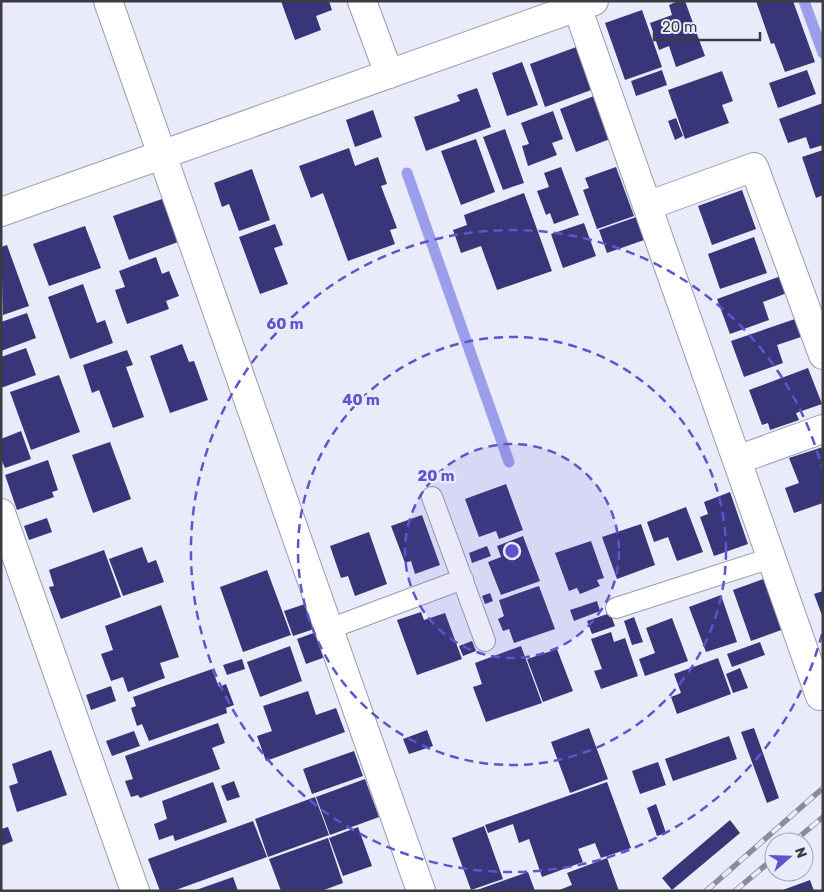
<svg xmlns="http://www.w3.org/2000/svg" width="824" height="892" viewBox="0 0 824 892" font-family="Rubik,sans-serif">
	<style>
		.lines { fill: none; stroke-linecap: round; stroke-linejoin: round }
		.stream { stroke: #9b9eeb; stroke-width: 11 }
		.building { fill: #383578 }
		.lane-casing { stroke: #9a9caa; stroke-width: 22 }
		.street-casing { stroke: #9a9caa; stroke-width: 30 }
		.secondary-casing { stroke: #9a9caa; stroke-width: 30 }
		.lane { stroke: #fff; stroke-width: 20 }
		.street { stroke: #fff; stroke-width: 28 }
		.secondary { stroke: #fff; stroke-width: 28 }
		.rail-casing { stroke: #8a8c96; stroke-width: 5.5 }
		.rail { stroke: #e9ebfb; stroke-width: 4; stroke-dasharray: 11; stroke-linecap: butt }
		.ring { fill: none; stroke: #5e55ce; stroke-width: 2.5; stroke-dasharray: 9 6 }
		.centre { fill: #5e55ce; stroke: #e9ebfb; stroke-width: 2.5 }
		.ring-label { font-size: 15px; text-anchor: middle; font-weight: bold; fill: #5e55ce; stroke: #e9ebfb; stroke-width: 5; stroke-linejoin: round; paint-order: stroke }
	</style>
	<rect width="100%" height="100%" fill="#e9ebfb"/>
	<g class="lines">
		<path class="stream" d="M804,1L823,53
			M407,173L509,462"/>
	</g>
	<path class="building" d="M281,1H329L332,10L316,16L321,30L295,40Z
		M678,1H685L705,56L676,67L669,46L659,50L650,23L672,15L669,5Z
		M756,1H793L815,62L785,72L774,43L771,44Z
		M642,10L662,67L625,80L605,23Z
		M579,46L594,89L545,107L530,64Z
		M522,62L538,105L507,116L492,73Z
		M662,70L667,85L636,96L631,81Z
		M807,70L816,94L778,108L769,83Z
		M722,71L733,101L722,105L729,123L685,139L668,90Z
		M477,88L491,127L426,151L414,117L460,101L457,95Z
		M594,96L610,139L576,152L560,109Z
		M823,103V145L810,149L806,137L788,143L779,119Z
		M373,110L382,137L355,147L346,120Z
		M553,111L563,139L552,143L557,155L528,166L522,146L529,144L521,123Z
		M676,118L683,136L675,140L668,121Z
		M505,129L524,183L503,190L483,137Z
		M476,139L495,192L461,205L441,151Z
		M349,148L355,166L378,157L387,184L381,186L397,228L390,230L395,244L348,261L323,193L311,198L299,166Z
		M823,150V195L816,198L802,157Z
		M561,167L579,215L554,224L550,213L546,215L537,191L549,187L544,173Z
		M616,167L634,216L597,229L583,190L589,188L585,178Z
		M252,169L270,220L239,231L229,204L222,207L214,183Z
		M742,190L756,229L712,245L698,206Z
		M524,193L552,271L497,290L481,246L461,253L453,230L467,225L464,215Z
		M162,199L178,242L129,260L113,216Z
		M639,216L647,239L607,253L599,230Z
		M584,223L596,256L563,268L551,234Z
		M275,224L283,245L274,248L288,284L260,294L239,237Z
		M85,226L101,268L49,286L33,244Z
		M754,237L767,273L720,289L708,254Z
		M7,245L29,306L3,315L1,247Z
		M156,257L162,274L169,271L179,296L166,301L169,309L127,324L115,290L125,287L119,271Z
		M781,276L787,293L763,302L769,320L730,334L717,299Z
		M83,284L97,323L105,320L113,343L70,359L48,297Z
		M27,313L36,338L1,351V322Z
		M795,319L801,337L777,345L783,363L744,377L731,341Z
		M182,344L189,362L194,361L208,400L170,413L150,356Z
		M26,348L36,375L1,388V357Z
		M127,350L133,365L126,367L144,417L113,428L99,390L92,393L83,365Z
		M808,368L822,404L796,413L799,420L770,430L768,423L762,425L749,390Z
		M59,375L80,432L31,450L10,392Z
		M21,431L31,459L5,468L1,459V439Z
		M110,442L131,499L93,513L72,455Z
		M823,447V503L794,513L785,488L799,483L789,458Z
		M48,460L58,490L52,492L54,497L17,510L5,475Z
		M506,484L523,530L499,539L496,531L479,537L465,499Z
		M730,492L748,544L714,556L700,517L708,514L704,502Z
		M686,507L703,552L677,561L668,537L654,542L647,522Z
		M422,515L440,565L415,574L411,561L405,563L391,526Z
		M47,518L52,532L29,540L24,526Z
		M641,524L655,565L617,579L602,537Z
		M369,532L387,584L355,596L348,576L341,578L330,546Z
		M523,536L540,581L501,595L488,562L501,557L497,546Z
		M591,541L604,578L597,580L600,586L580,594L577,588L569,591L555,553Z
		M487,546L491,556L472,563L469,553Z
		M142,547L148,563L156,560L164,582L123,596L109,559Z
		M104,550L121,597L61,619L49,587L54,586L49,570Z
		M267,570L291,635L243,652L220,587Z
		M766,578L784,629L751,641L733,590Z
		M539,586L555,629L514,643L509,629L503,631L498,619L504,616L499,600Z
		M823,591V618L814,594Z
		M490,593L493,601L485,604L482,596Z
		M721,595L737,642L706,652L689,607Z
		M597,601L600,611L574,621L570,610Z
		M308,603L317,628L293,636L284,611Z
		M161,605L179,657L160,663L165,678L128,692L123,677L111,681L101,654L113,650L105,626Z
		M421,612L424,620L445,613L462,659L417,675L397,620Z
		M610,613L615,626L592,634L587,621Z
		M634,617L643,642L632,645L624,621Z
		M672,618L688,661L645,676L639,659L655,653L646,628Z
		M319,631L328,656L306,664L297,639Z
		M611,632L614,642L625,638L638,676L601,689L594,671L602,669L591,639Z
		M472,641L476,651L463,656L459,646Z
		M760,642L765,655L732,667L727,654Z
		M290,646L302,681L260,697L247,662Z
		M521,646L542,703L486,722L473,687L482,684L475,663Z
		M557,649L573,691L543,702L527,659Z
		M718,658L731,694L677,714L671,697L681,693L674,674Z
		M242,659L245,669L227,675L223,665Z
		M740,668L748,688L733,693L726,674Z
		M212,669L219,687L226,684L234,705L226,708L227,713L149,741L142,724L137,726L131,708L136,706L133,697Z
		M111,686L116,701L91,710L86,695Z
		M308,691L316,715L336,708L345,732L266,761L257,736L272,731L263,706Z
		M218,723L225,743L212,748L220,769L140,798L138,795L131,797L125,781L133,779L125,756Z
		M589,728L608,779L570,793L551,742Z
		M754,728L779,798L767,803L741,732Z
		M427,730L433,746L409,754L403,739Z
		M134,731L140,746L112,756L106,741Z
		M729,736L737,759L673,781L665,759Z
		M51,750L67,795L17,812L9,786L18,783L12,764Z
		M354,751L363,776L312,794L303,769Z
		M658,762L666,785L640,794L632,771Z
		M365,779L379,817L330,835L316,797Z
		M234,781L240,797L227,801L221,786Z
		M213,782L227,822L175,841L173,835L159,840L154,824L167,819L162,801Z
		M607,782L631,848L601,858L595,843L578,849L583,862L542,877L529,839L519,843L513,824L488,833L485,825Z
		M315,797L329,835L268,857L255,819Z
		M656,804L666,833L657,836L647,808Z
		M730,820L740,833L672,890L662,878Z
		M253,821L267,857L173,891H160L148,859Z
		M484,826L503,879L471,890L452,838Z
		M8,827L13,841L1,846V829Z
		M358,827L372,866L343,876L329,838Z
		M328,838L343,883L321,891H281L269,859Z
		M607,858L619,891H557L572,885L567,873Z
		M528,872L535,891H477V890Z
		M233,877L238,891H196V890Z
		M810,880L814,891H780Z"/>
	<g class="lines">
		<defs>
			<path id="lane" d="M432,497L485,641
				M616,608L771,558
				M329,629L463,579"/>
			<path id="street" d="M108,1L421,891
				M362,1L389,74
				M575,1L820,696
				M647,206L754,167L823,355
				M737,460L823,429
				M1,513L135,891"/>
			<path id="secondary" d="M1,212L594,1"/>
		</defs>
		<use href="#lane" class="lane-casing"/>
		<use href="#street" class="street-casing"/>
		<use href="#secondary" class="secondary-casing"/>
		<use href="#lane" class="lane"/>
		<use href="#street" class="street"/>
		<use href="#secondary" class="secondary"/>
		<defs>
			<path id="rail" d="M793,842L823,817
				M706,891L823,788
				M735,891L774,858"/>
		</defs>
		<use href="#rail" class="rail-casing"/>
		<use href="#rail" class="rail"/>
	</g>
	<circle cx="512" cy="551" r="107" fill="#5e55ce" fill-opacity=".12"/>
	<g class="ring">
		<circle cx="512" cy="551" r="107"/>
		<circle cx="512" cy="551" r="214"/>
		<path d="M822 634A321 321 0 1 1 822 468"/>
	</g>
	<circle cx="512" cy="551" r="8" class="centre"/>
	<g class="ring-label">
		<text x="285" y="329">60 m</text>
		<text x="361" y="405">40 m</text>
		<text x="436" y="481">20 m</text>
	</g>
	<rect width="824" height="892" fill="none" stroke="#3b3c42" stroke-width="5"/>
	<g transform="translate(789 857) rotate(70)"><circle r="24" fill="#e9ebfb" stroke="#a3a5b1"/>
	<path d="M0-4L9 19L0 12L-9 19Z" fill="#5e55ce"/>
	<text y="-8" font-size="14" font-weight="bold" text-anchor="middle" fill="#3b3c42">N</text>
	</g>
	<path d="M654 32v8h106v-8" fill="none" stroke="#3b3c42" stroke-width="2.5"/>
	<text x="662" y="32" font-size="15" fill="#3b3c42" stroke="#e9ebfb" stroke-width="4" paint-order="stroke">20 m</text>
</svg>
